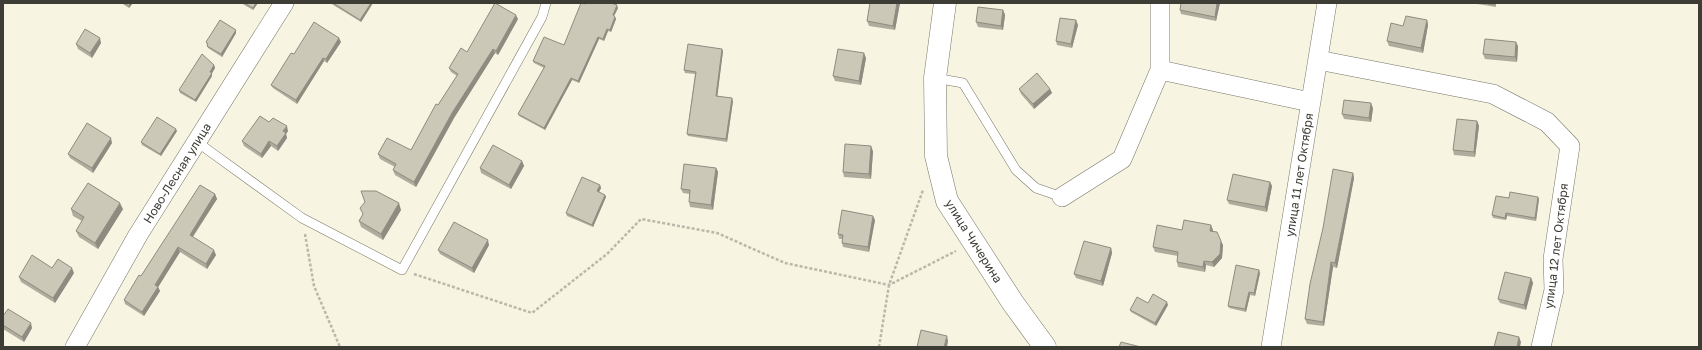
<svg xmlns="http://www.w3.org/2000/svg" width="1702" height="350" viewBox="0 0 1702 350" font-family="'Golos Text',sans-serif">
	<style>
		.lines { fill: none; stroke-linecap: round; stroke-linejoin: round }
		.service-casing { stroke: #787566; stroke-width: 10 }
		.minor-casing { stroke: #787566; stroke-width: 20 }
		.tertiary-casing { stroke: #787566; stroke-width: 23 }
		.path { stroke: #bab8aa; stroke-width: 2.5; stroke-dasharray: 3 2; stroke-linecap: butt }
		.service { stroke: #fff; stroke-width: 9 }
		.minor { stroke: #fff; stroke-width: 19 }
		.tertiary { stroke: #fff; stroke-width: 22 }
		.wall { fill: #afac9d }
		.shaded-wall { fill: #8e8c80 }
		.building { fill: #cbc8b7; stroke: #8e8c80 }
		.labels { text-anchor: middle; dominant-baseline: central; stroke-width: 4; stroke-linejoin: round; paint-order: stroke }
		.street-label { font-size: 12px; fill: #3d3c35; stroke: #fff }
	</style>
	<rect width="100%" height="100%" fill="#f7f4e2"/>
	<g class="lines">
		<defs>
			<path id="service" d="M935,78L963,83L1016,170L1036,188L1062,197
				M197,142L302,218L402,270L542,17L546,3"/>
			<path id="minor" d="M1160,3V70L1310,102
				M1318,60L1493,94L1547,122L1570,146L1553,259L1554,290L1541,347
				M1062,197L1122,159L1160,70
				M75,347L138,235L284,3
				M1271,347L1327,3"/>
			<path id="tertiary" d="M945,3L935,78L936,156L947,201L1013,303L1045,347"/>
		</defs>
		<use href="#service" class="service-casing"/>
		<use href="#minor" class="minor-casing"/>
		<use href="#tertiary" class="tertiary-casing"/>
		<path class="path" d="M305,234L314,286L340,347
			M414,274L532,313L607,254L641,219L717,233L785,263L889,285L956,251
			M879,347L889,285L923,190"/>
		<use href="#service" class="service"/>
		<use href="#minor" class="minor"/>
		<use href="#tertiary" class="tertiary"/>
	</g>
	<path class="wall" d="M121,3H133L129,8Z
		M241,3H258L253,10Z
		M330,3H373L361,22Z
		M870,3H900L895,30L869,26L867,21Z
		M1220,3L1216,21L1181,14L1180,10Z
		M1471,3H1496V7Z
		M585,4L618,8L614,16L615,17L616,19L611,32L608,31L604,41L599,39L579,83L572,80L545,130L519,116L518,114L544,68L534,63L533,61L564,45Z
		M1003,10L1005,15L1003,30L978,27L976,22Z
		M518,19L498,55L495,53L454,118L416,187L395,175L393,170L395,167L380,159L378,154L411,150L438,105L457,76L451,72L449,68L467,52Z
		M1427,20L1428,25L1423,53L1389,46L1387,41L1403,26Z
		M1078,25L1072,48L1057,45L1056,41Z
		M236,30V33L222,57L208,48L206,42Z
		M341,42L327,63L324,61L297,104L273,88L271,85L294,54Z
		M101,43L92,58L78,49L76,44Z
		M1518,46L1517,62L1485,59L1483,54Z
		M723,51L717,96L733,101L727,142L688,136L687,134L695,74L685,73L684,70Z
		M866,58L861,85L835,81L833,76Z
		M214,65L215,68L212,73V76L196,102L180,93L179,90Z
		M1019,89H1050L1052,93L1034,109L1021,94Z
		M1373,108L1371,122L1344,119L1342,114Z
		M1477,121L1479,126L1475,157L1454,155L1453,150Z
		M269,122L288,131L286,134L287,138L278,151L271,146L262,158L244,146L242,141Z
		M177,131L161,156L142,145L141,142Z
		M112,143L93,173L70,158L68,154Z
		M873,151L871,179L844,177L843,172Z
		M522,161L524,166L511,189L481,173L480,168Z
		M716,168L718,172L713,210L690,207L689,202L690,194L683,193L681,189Z
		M1353,173L1354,178L1337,268L1333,267L1324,326L1307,324L1305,319Z
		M1270,182L1272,186L1267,212L1229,204L1227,200Z
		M600,185L601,188L599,192L605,195L606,197L593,227L567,216L566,213Z
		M361,191L401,210L383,240L361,227L359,221L363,215L365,202Z
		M215,194L217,199L193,237L216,255L207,269L180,252L158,287L160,291L144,316L125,304L124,300L141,276Z
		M1509,198L1539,199L1536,221L1507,216L1506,220L1493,218L1492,215Z
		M71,209H123L98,249L79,237L76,231L82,221L73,216Z
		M875,220L869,252L843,247L842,243V239H839L838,234Z
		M1182,230H1213L1212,232L1223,245L1222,258L1214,267L1206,265L1205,272L1178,267L1177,262L1178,256L1155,252L1153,247Z
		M489,245L474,273L440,254L438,250Z
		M1111,248L1112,253L1103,286L1076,278L1074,274Z
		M74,273L55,303L21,282L19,277Z
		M1260,273L1255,296L1250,295L1246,312L1229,308L1228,306Z
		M1531,278L1533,283L1526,310L1500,303L1498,299Z
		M1148,303L1168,305L1156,326L1131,312L1130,310Z
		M3,316L32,328L24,342L3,329Z"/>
	<path class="shaded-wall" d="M130,3H133L129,8V6Z
		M256,3H258L253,10V8Z
		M371,3H373L361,22L360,20Z
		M897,3H900L895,30L893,26Z
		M1217,3H1220L1216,21L1215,17Z
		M617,5L618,8L613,18V15Z
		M1003,10L1005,15L1003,30L1001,26Z
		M516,15L518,19L498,55L496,51Z
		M615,17L616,19L611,32L610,30Z
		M1076,20L1078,25L1072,48L1071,44Z
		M1427,20L1428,25L1423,53L1421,48Z
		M607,29L608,31L604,41L603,39Z
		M236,30V33L222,57L221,54Z
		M598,37L599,39L579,83L578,81Z
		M100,38L101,43L92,58L90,53Z
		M339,38L341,42L327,63L326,59Z
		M1516,42L1518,46L1517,62L1515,57Z
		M493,49L495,53L454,118L416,187L414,182L452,113Z
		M722,49L723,51L717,99L716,96Z
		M864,53L866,58L861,85L859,81Z
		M323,58L324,61L297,104L296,100Z
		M214,65L215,68L211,75L210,72Z
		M212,73V76L196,102L195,100Z
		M571,78L572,80L545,130L544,128Z
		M1050,89L1052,93L1034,109L1033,104Z
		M732,98L733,101L727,142L726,139Z
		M1371,103L1373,108L1371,122L1369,118Z
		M1477,121L1479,126L1475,157L1474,152Z
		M287,126L288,131L286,134L287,138L278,151L277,146L283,131Z
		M176,129L177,131L161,156L160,154Z
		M111,138L112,143L93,173L92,168Z
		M269,141L271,146L262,158L261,154Z
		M871,146L873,151L871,179L869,174Z
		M522,161L524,166L511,189L509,185Z
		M716,168L718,172L713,210L711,205Z
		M1353,173L1354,178L1337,268L1335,263Z
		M1270,182L1272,186L1267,212L1265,207Z
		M600,185L601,188L598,194L597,191Z
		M215,194L217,199L191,239L190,235Z
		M605,195L606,197L593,227L592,225Z
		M1538,197L1539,199L1536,221L1535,218Z
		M120,203L123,209L98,249L95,243Z
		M399,203L401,210L383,240L381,234Z
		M1506,213L1507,216L1506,220L1505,218Z
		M873,216L875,220L869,252L868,247Z
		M1211,225L1213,230L1212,236L1210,231Z
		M488,240L489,245L474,273L472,268Z
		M1221,241L1223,245L1222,258L1214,267L1212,262Z
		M178,247L180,252L157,289L155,285Z
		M1111,248L1112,253L1103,286L1101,281Z
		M214,250L216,255L207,269L206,264Z
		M1204,261L1206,265L1205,272L1203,267Z
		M1331,262L1333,267L1324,326L1323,322Z
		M72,268L74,273L55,303L53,298Z
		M1259,270L1260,273L1255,296L1254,293Z
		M1531,278L1533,283L1526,310L1524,305Z
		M158,287L160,291L144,316L142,312Z
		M1249,292L1250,295L1246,312L1245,309Z
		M1167,302L1168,305L1156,326L1155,323Z
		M31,323L32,328L24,342L22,337Z
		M947,336L948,341L947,347H944Z
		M1519,337L1521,342L1520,347H1517Z"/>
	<path class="building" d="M124,3H130L129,6Z
		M244,3H256L253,8Z
		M333,3H371L360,20Z
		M495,3L516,15L496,51L493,49L452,113L414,182L393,170L396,164L378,154L387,138L411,150L436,104L438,105L458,74L449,68L461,48L467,52Z
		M581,3L585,4V3H611L617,5L613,15L615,17L610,30L607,29L603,39L598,37L578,81L571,78L544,128L518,114L545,66L533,61L544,37L564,45Z
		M870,3H897L893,26L867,21Z
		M1181,3H1217L1215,17L1180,10Z
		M1484,3H1495V5Z
		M978,7L1003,10L1001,26L976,22Z
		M1406,16L1427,20L1421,48L1387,41L1391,23L1403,26Z
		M1060,18L1076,20L1071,44L1056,41Z
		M220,20L236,30L221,54L207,46L208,44L206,42Z
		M314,22L339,38L326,59L323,58L296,100L271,85L291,53L294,54Z
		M85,29L100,38L90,53L76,44Z
		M1485,39L1516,42L1515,57L1483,54Z
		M688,44L722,49L716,96L732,98L726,139L687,134L696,72L684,70Z
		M838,49L864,53L859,81L833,76Z
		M202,54L214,65L210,72L212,73L195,100L179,90Z
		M1037,73L1050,89L1033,104L1019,89Z
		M1344,100L1371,103L1369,118L1342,114Z
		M260,116L269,122L273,118L287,126L283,131L286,133L277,146L269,141L261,154L242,141Z
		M157,117L176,129L160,154L141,142Z
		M1457,119L1477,121L1474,152L1453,150Z
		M87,123L111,138L92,168L68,154Z
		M845,144L871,146L869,174L843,172Z
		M493,145L522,161L509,185L480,168Z
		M684,164L716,168L711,205L689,202L690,190L681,189Z
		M1333,169L1353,173L1335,263L1331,262L1323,322L1305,319L1310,284L1323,228Z
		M1233,174L1270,182L1265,207L1227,200Z
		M582,177L600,185L597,191L605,195L592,225L566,213Z
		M88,183L120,203L95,243L76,231L84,217L71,209Z
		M200,185L215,194L190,235L214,250L206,264L178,247L155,285L158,287L142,312L124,300L139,275L141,276Z
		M361,191H376L399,203L381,234L359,221L363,214L360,208L365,202Z
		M1510,192L1538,197L1535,218L1506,213L1505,218L1492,215L1496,196L1509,198Z
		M842,210L873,216L868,247L842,243L843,235L838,234Z
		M1184,220L1211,225L1210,231L1217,232L1221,241L1220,254L1212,262L1204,261L1203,267L1177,262L1178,252L1153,247L1157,225L1182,230Z
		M454,222L488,240L472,268L438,250Z
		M1084,241L1111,248L1101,281L1074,274Z
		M32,255L52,268L58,259L72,268L53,298L19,277Z
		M1236,265L1259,270L1254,293L1249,292L1245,309L1228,306Z
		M1505,272L1531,278L1524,305L1498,299Z
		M1153,294L1167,302L1155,323L1130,310L1137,297L1148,303Z
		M8,309L31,323L22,337L3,325V316Z
		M921,330L947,336L944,347H917Z
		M1498,332L1519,337L1517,347H1494Z
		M1121,342L1141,347H1119Z"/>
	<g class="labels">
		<g class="street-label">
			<text transform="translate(177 173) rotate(-58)">Ново-Лесная улица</text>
			<text transform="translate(1299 175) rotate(-81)">улица 11 лет Октября</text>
			<text transform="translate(974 241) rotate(58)">улица Чичерина</text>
			<text transform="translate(1556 246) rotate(-83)">улица 12 лет Октября</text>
		</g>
	</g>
	<rect width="1702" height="350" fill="none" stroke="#3d3c35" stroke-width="8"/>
</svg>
